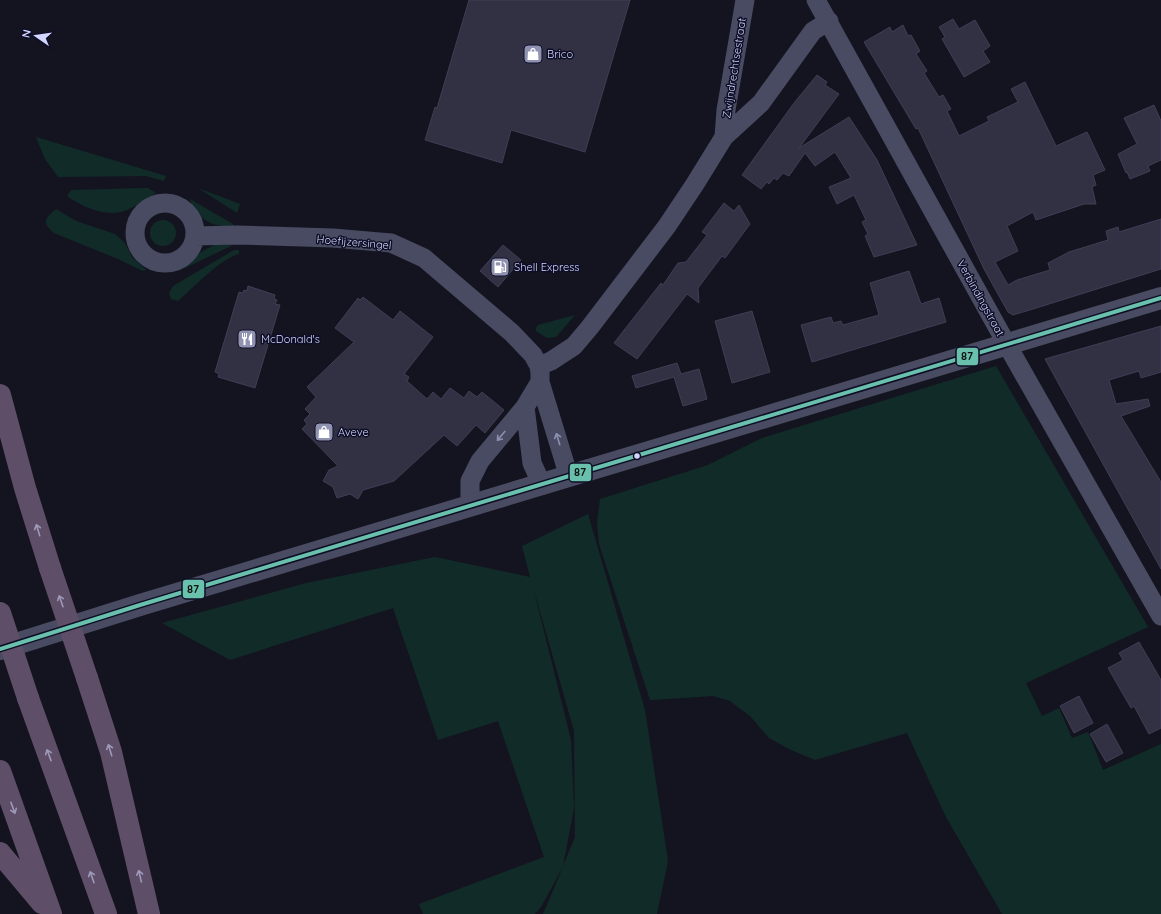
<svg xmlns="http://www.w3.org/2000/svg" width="1161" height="914" viewBox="0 0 1161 914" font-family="Quicksand,sans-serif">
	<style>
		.green { fill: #112c28; fill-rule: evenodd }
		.building { fill: #323143; stroke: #3e3e55 }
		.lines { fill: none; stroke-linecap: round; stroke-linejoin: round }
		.minor { stroke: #484b61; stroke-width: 19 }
		.tertiary { stroke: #484b61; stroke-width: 22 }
		.motorway { stroke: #5e4e67; stroke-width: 22 }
		.motorway-bridge { stroke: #5e4e67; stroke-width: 22 }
		.bus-1-casing { stroke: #0e0e26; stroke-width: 7 }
		.bus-1 { stroke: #69c0ac; stroke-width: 4 }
		.oneway { stroke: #8e90b0 }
		.oneway2 { stroke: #9e99bb }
		.bus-dot { fill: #d3d6ff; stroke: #0e0e26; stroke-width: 1.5 }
		.labels { text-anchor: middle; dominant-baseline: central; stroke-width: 3; stroke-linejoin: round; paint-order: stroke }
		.poi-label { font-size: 11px; fill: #d3d6ff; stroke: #0e0e26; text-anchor: start }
		.street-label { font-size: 11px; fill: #d3d6ff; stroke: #0e0e26 }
		.line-badge { stroke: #0e0e26; stroke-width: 1.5 }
		.pale-badge-label { font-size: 11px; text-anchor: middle; font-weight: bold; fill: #111 }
	</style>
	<rect width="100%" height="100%" fill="#141420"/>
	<path class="green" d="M36,137L166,176L164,181L146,176L58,177L45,159Z
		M148,188L156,193C147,198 139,205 129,209C109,219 84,208 67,196L71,190Z
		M198,188L240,204L237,213Z
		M190,199L233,224V227C219,226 207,225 198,213C194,209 191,205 190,199Z
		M56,209L76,221L115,234L125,243L132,257L146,270L143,271L118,259L54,233C41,222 45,219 56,209Z
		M150 233a13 13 0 1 1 26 0a13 13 0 1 1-26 0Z
		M222,243L232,244L231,246L181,270C195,257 202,248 222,243Z
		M234,250H239V254C222,257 192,289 178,301L171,299L169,293L173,286Z
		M575,315L556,337L547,338L536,331V328L538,325Z
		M996,366L1148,627L1026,683L1042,716L1059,708L1072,738L1088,732L1103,770L1161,744V914H1002L946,817L907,733L815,760L791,750L769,738L750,716L730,701L713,696L650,700L599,544L597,522L600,499L708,465L762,438Z
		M588,514L645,710L668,861L657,914H543L563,867L541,907L535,914H423L419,904L544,857L498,721L438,740L393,608L230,660L162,623L306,583L435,557L530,577L522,546ZM533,587L574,731L575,837L563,866L574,808L571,740Z"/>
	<path class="building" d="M469,0H630L585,152L511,130L502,163L425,140L435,107L437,108Z
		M953,19L959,29L975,20L990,46L983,51L990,62L964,77L942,39L945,37L939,27Z
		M903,25L908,36L911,35L920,51L916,54L927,71L924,73L939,97L943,95L951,109L947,111L959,136L989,121L987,117L1018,102L1011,89L1025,82L1056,146L1087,132L1105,170L1093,175L1096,185L1092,187L1096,204H1084L1036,220L1033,212L1007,226L1018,251L995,262L1008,285L1017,280L1050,270L1048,263L1069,252L1108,240L1106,231L1118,227L1119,232L1161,219V269L1033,309L1013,315L1008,312L984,269L918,128L916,129L864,42L890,27L892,32Z
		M817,75L827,82L825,85L839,94L799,148L849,117L877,160L917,245L874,257L865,236L868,234L862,222L866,220L854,195L837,204L829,187L851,178L835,152L815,166L805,153L789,176L783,173L777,180L774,178L769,184L767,182L761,189L742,175L794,103Z
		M1154,105L1161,121V160L1148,166L1150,171L1130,179L1127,172L1126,173L1118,154L1137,144L1124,118Z
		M724,203L734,211L739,205L750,224L725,258L722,256L698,288L699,303L687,294L637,359L614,343L661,283L663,285L678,263L686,262L707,235L702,232Z
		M503,245L521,260L498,287L480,271Z
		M909,271L921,304L939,298L946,322L812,362L801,325L831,317L833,323L841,321L843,325L879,315L870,283Z
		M248,286L275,295L274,299L277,300L275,304L280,305L255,388L218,377L219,374L215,372L239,292L243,293L244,290L247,291Z
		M363,297L393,320L400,311L433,337L404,374L409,377L407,381L427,399L433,392L441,399L450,388L464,398L469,391L477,397L482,392L504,410L485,433L476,425L457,446L444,435L394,481L363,490L358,499L350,494L337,498L333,487L323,481L329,470L338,466L302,429L307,424L304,420L310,414L305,409L316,397L307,387L354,342L335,328L358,298L360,300Z
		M752,311L770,372L732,383L715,321Z
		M1161,326V372L1141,378L1139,371L1109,380L1116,404L1148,399L1150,406L1121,416L1161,482V569L1045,359Z
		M677,363L681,374L699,369L707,399L683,406L674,377L636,388L632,376Z
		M1139,642L1161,680V728L1149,734L1134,706L1131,708L1108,668L1123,660L1119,653Z
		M1079,696L1093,723L1074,733L1060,706Z
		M1107,724L1123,753L1106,762L1090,734Z"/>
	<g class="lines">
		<path class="minor" d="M816,0L1006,343L1161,616
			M724,137L726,110L745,0
			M135 233a30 30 0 1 1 60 0a30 30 0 1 1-60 0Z
			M195,236L237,235L333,238L391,243L424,258L512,333L533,355L539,366L540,373V382L569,477
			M539,366L551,361L574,346L590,327L667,226L695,184L724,137L761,103L813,31L829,21
			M525,407L532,463L542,485
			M470,505V481L480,461L525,407L540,382"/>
		<path class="tertiary" d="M0,649L140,605L1161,298"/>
		<path class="motorway" d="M0,395L25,488L50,568
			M87,678L111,752L149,914
			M28,698L106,914
			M0,771L51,914
			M0,853L42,903"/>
		<path class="motorway-bridge" d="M50,568L87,678
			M0,613L28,698"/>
		<defs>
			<path id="bus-1" d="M0,649L140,605L1161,298"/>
		</defs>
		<use href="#bus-1" class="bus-1-casing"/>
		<use href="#bus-1" class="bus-1"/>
	</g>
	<defs><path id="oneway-shaft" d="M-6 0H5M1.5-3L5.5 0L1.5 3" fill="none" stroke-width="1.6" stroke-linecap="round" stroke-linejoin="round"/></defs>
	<g class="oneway">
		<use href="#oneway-shaft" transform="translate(501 436) rotate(130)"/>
		<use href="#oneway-shaft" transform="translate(558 439) rotate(-107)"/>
	</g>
	<g class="oneway2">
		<use href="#oneway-shaft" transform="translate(38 530) rotate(-107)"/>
		<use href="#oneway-shaft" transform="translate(61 601) rotate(-109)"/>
		<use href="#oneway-shaft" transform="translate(110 750) rotate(-107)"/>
		<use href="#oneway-shaft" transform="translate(49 755) rotate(-110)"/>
		<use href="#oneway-shaft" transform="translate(13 808) rotate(70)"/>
		<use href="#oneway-shaft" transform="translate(140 876) rotate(-103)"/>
		<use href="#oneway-shaft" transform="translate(92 877) rotate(-109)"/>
	</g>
	<defs>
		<symbol id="shop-square" viewBox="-11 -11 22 22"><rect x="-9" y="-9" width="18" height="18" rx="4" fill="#9092b1" stroke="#0e0e26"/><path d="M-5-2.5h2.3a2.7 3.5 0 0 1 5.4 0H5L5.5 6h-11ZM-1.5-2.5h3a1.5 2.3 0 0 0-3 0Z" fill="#fff"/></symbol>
		<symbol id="fuel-square" viewBox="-11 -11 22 22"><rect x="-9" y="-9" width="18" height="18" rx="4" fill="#9092b1" stroke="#0e0e26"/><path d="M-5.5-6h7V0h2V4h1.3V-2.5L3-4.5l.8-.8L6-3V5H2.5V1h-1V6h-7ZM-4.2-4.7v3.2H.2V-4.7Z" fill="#fff"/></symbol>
		<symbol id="restaurant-square" viewBox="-11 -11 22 22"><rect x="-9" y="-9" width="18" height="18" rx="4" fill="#9092b1" stroke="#0e0e26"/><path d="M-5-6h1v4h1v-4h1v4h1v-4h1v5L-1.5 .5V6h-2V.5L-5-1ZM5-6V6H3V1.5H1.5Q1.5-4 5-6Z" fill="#fff"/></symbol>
	</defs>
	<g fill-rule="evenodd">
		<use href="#shop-square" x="522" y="43" width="22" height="22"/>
		<use href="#fuel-square" x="489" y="256" width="22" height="22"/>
		<use href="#restaurant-square" x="236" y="328" width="22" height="22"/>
		<use href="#shop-square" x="313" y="421" width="22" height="22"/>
	</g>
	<circle class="bus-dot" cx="637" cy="456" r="3.5"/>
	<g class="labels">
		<g class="poi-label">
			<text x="547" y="54">Brico</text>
			<text x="514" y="267">Shell Express</text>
			<text x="261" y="339">McDonald's</text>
			<text x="338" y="432">Aveve</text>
		</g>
		<g class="street-label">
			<text transform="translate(734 68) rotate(-81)">Zwijndrechtsestraat</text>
			<text transform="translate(354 242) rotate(5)">Hoefijzersingel</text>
			<text transform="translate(981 298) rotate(61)">Verbindingstraat</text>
		</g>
	</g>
	<g class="line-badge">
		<rect x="956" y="347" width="23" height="19" rx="4" fill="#69c0ac"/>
		<rect x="569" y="463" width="23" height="19" rx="4" fill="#69c0ac"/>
		<rect x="182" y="579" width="23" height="20" rx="4" fill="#69c0ac"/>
	</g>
	<g class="pale-badge-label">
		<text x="967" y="360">87</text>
		<text x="580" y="476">87</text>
		<text x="193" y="593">87</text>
	</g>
	<g transform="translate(36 36) rotate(283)" stroke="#0e0e26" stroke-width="3" paint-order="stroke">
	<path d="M0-3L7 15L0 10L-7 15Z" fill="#d3d6ff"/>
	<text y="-6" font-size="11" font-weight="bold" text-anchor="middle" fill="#d3d6ff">N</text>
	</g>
</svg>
